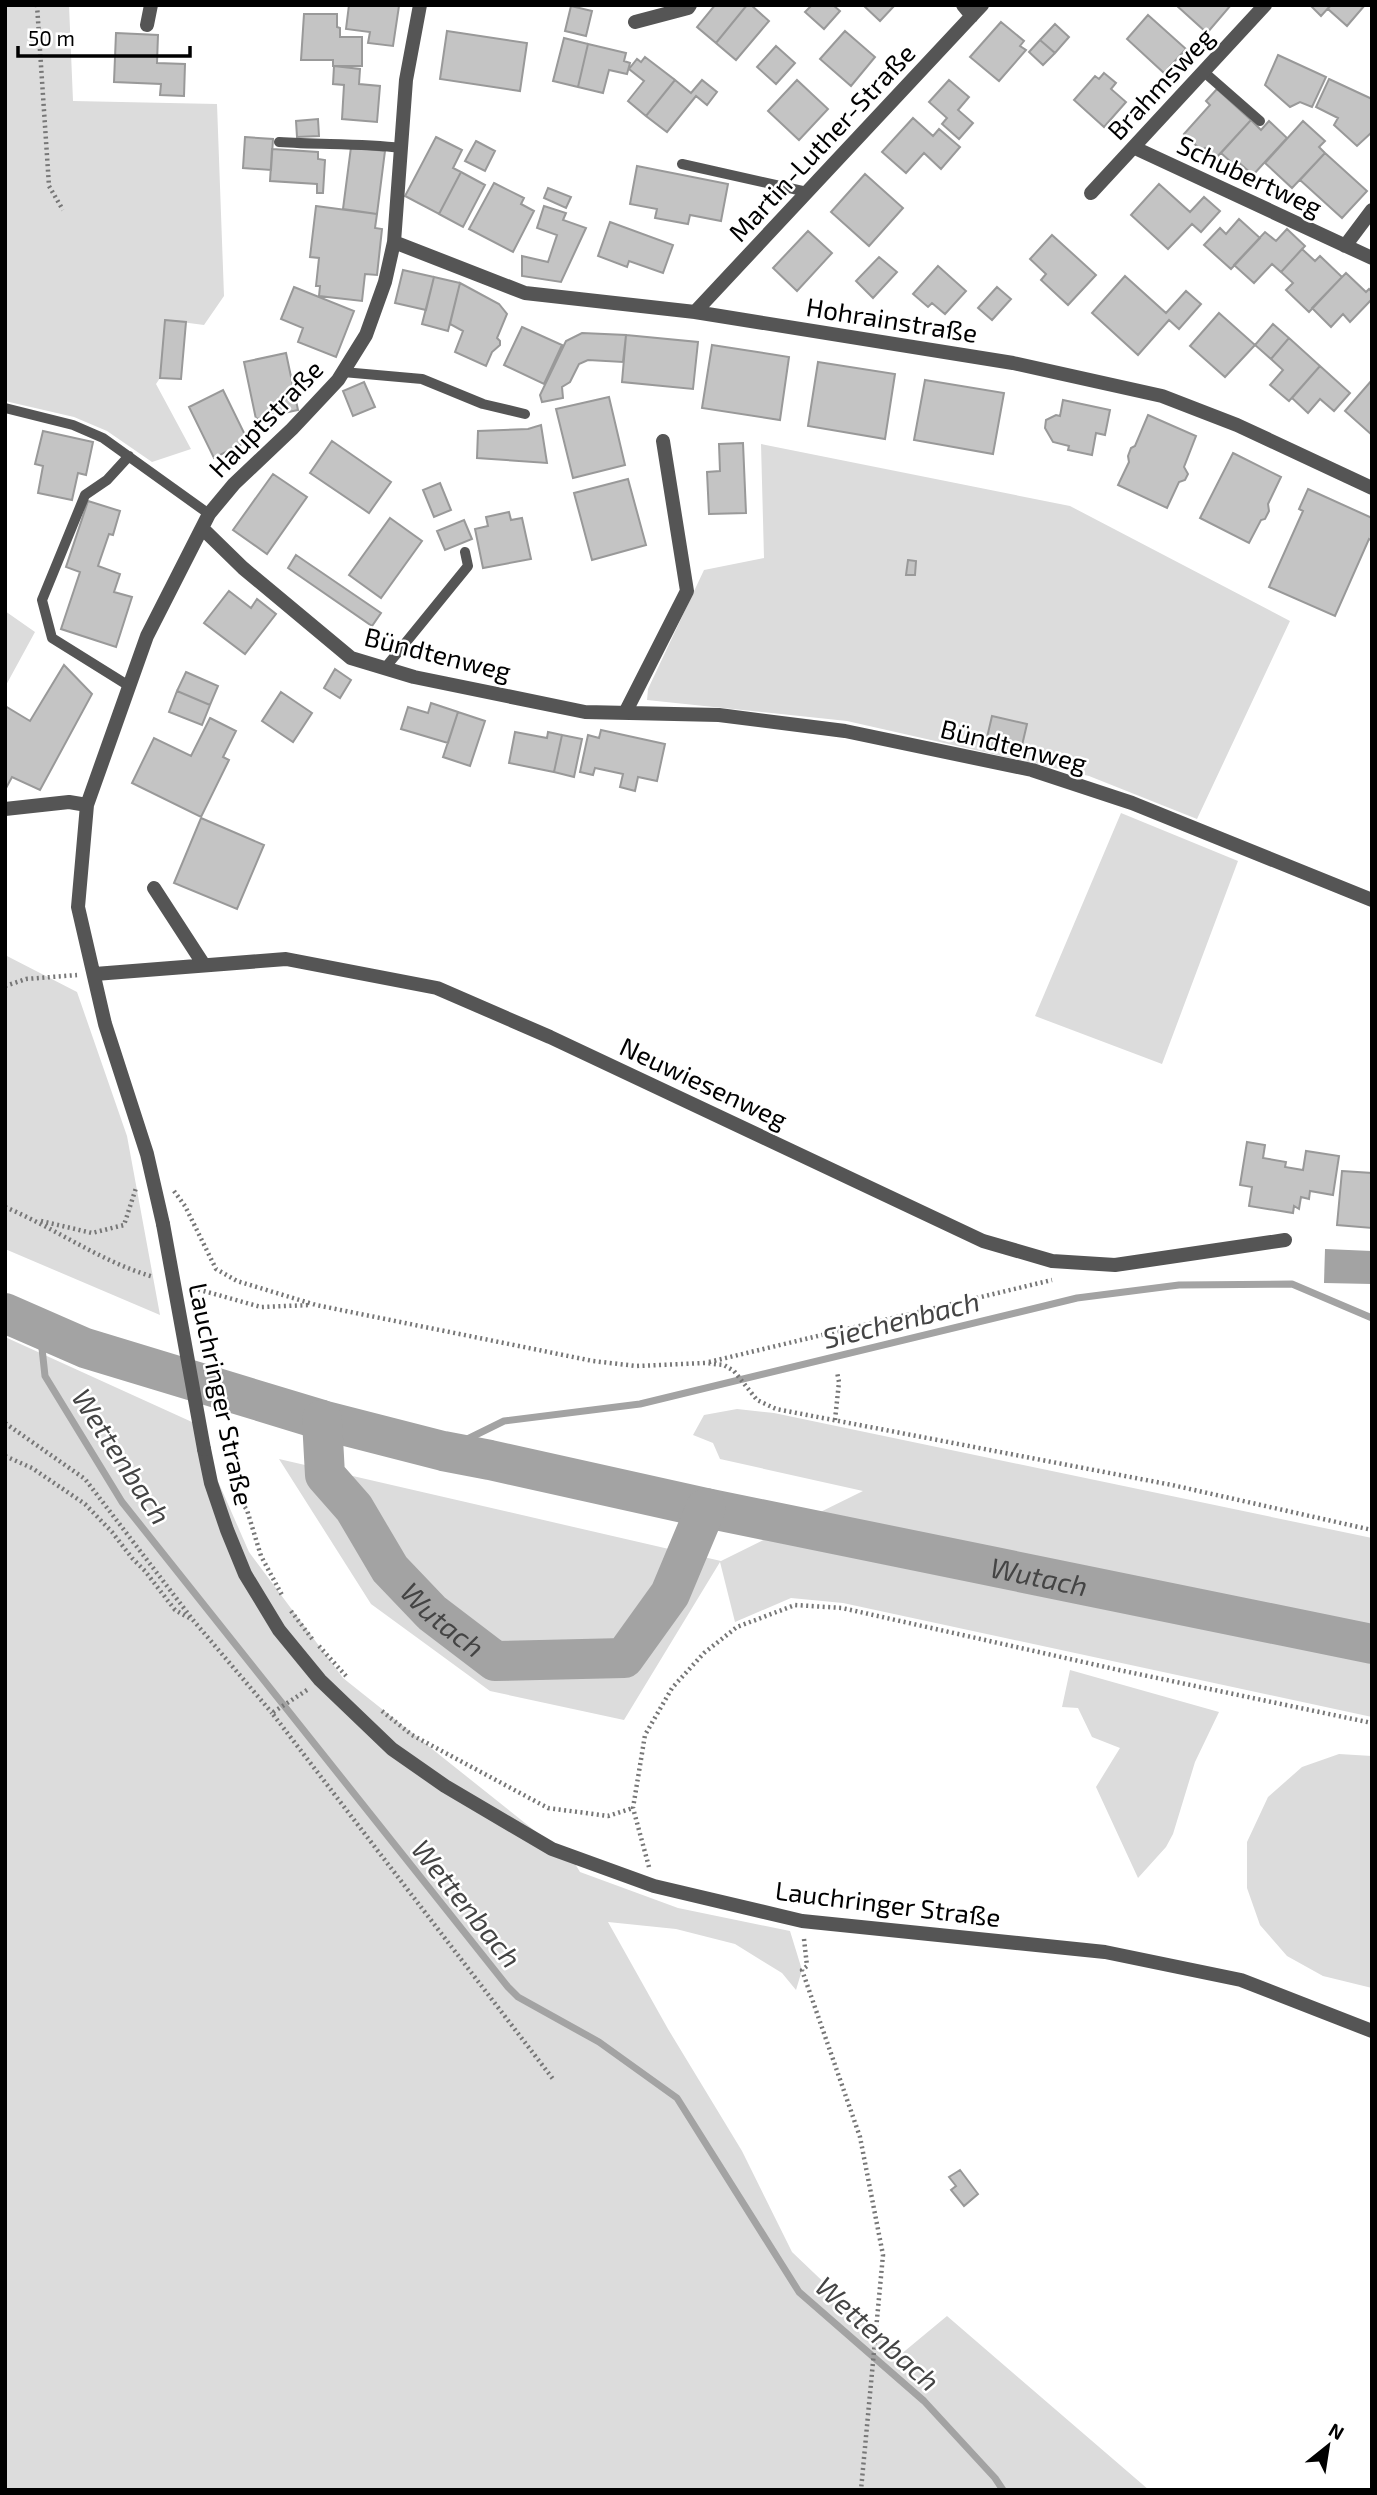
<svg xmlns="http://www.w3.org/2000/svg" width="1377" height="2495" viewBox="0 0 1377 2495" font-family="'Exo 2',sans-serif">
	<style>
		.green { fill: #dcdcdc }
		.water { fill: #a3a3a3 }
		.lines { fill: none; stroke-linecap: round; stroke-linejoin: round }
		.stream { stroke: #a3a3a3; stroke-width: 7 }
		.river { stroke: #a3a3a3; stroke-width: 40 }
		.building { fill: #c4c4c4; stroke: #999; stroke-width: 2 }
		.path { stroke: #777; stroke-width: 4.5; stroke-dasharray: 2 3.5; stroke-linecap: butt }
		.lane { stroke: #555; stroke-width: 10 }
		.street { stroke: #555; stroke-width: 14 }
		.street-bridge { stroke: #555; stroke-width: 14 }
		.labels { text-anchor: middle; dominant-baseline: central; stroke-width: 5; stroke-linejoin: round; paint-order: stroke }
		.street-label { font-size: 26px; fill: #000; stroke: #fff }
		.water-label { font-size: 28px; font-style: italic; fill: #444; stroke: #fff }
	</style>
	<rect width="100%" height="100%" fill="#fff"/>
	<path class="green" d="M5,5H69L73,101L217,104L224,296L204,325L166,320L160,378L156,384L191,449L152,462L107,431L74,417L5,401Z
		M761,444L1070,506L1290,621L1197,819L1089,776L847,721L647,700L648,689L704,570L764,558Z
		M5,611L35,632L5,687Z
		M1121,813L1238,861L1162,1064L1035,1016Z
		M5,955L77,992L127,1136L160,1315L5,1249Z
		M5,1337L192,1422L249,1552L343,1678L574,1862L580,1872L678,1908L790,1931L802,1970L796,1990L782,1973L735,1944L676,1929L608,1922L668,2029L742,2151L792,2252L900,2355L947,2316L1149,2490H5Z
		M737,1409L774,1413L1372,1538V1717L843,1603L791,1598L735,1622L720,1562L624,1720L490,1691L371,1604L279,1459L721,1561L863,1491L720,1459L713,1443L693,1435L704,1415Z
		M1070,1670L1219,1712L1195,1762L1173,1834L1166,1847L1138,1878L1096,1787L1120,1748L1092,1737L1078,1708L1062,1707Z
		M1339,1754L1372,1756V1988L1323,1976L1287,1956L1260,1925L1247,1888V1842L1268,1797L1302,1767Z"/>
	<path class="water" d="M1325,1249L1372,1251V1284L1324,1283Z"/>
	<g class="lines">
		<path class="stream" d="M40,1330L45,1376L122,1502L508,1987L518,1997L599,2042L677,2098L799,2292L924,2401L995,2478L1003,2490
			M443,1451L504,1421L640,1404L1077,1298L1179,1285L1292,1284L1372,1318"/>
		<g class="river">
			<path id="s1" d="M5,1313L85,1348L322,1420L443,1451L490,1460L706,1508L1372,1644"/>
			<path id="s2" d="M322,1420L325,1475L354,1508L390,1569L432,1613L495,1661L624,1658L670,1594L706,1508"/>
		</g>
	</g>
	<path class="building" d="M349,5L399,6L393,46L368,43L370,32L346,29Z
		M715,5H747L716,43L697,27Z
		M747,5H751L769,21L736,60L716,43Z
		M812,5H833L840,11L824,29L805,12Z
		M863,5H895L880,21Z
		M1176,5H1231L1207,33Z
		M1310,5H1331L1321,16Z
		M1331,5H1365L1347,26L1328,9Z
		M571,6L592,11L586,36L565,31Z
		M304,14H337V27L340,28V37H362V66H333V60H301Z
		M1148,15L1186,49L1164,73L1127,39Z
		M1001,22L1024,41L1020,46L1026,50L999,81L970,57Z
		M1055,24L1069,37L1055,53L1040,40Z
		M447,31L527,43L520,91L440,79Z
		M845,31L875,57L851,86L820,59Z
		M116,33L158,35L157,63L185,64L184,96L160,95L161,84L114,82Z
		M564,38L588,44L578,87L553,81Z
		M1040,40L1055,53L1043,65L1029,52Z
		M588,44L626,53L624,61L630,63L627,74L609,70L603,93L578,87Z
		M776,46L795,63L776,84L757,67Z
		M1278,55L1326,77L1312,107L1300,102L1290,107L1265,85Z
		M645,57L675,80L646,116L628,101L644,81L629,69L637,59L641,62Z
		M334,66L360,69L359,84L380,86L377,122L342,119L344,85L333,84Z
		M1104,73L1116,83L1111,89L1126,102L1104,127L1074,100L1095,76L1099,79Z
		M1329,79L1372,99V132L1357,146L1334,125L1338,118L1316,107Z
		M675,80L691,93L702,80L717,92L707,105L696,96L667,132L646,116Z
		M797,80L828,109L799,140L768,111Z
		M949,80L969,97L958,110L973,123L959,139L942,124L947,118L929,102Z
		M1217,89L1251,120L1216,158L1205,148L1202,151L1184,134L1210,105L1206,101Z
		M913,118L933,136L939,129L960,147L941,169L924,153L906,173L882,152Z
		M318,119L319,136L297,137L296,121Z
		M1251,120L1261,130L1269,121L1287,138L1253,175L1236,160L1232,163L1221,153Z
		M1303,121L1325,141L1319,147L1325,153L1292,188L1265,163Z
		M245,137L273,139L271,170L243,168Z
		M436,137L462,150L453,168L461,172L439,214L405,196Z
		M476,141L495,151L485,171L465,161Z
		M351,147L385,151L377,214L343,209Z
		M272,149L318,152V159L325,160L323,193H317V184L270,181Z
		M1325,153L1367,191L1342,218L1300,180Z
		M637,166L728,184L721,221L690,215L688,224L655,218L657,209L630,204Z
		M461,172L485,185L463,227L439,214Z
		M865,174L903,208L869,246L831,212Z
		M494,183L524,198L521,204L534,211L513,252L469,229Z
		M1159,184L1190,212L1204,197L1220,211L1201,232L1192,224L1168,249L1131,215Z
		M548,188L571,197L566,208L544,198Z
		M316,206L377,214L375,228L382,229L377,275L365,274L362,301L319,296L320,286H316L319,258L310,257Z
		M544,206L566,213L563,220L586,228L561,282L522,276V256L548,262L557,235L537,228Z
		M1239,219L1260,238L1231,269L1204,245L1220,228L1226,234Z
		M610,222L673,245L663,273L629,261L627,267L598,256Z
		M1287,229L1305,246L1281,272L1272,264L1254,283L1234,265L1265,232L1276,241Z
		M808,231L832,253L797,291L773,268Z
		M1052,235L1096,275L1068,305L1041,280L1046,274L1030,259Z
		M1302,249L1315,261L1320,256L1342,277L1309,312L1286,290L1293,283L1281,272Z
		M879,257L897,272L873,298L856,281Z
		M938,266L966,291L945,314L932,303L928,307L913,294Z
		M403,270L434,277L426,310L395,303Z
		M1346,273L1366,292L1369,289L1372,292V299L1350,322L1343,314L1331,327L1312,308Z
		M1125,276L1166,313L1186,291L1201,304L1179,329L1169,320L1138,355L1092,313Z
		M434,277L460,283L448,331L422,324Z
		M460,283L499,304L507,314L497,338L500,341V345L492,352L486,366L455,352L463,331L450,324Z
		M294,287L354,311L336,357L298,342L303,328L281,319Z
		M997,287L1011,299L992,320L978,308Z
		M1219,313L1255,345L1225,377L1190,346Z
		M165,320L186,322L181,379L160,378Z
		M1273,324L1289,338L1271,359L1255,345Z
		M522,327L562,345L544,384L504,365Z
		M582,333L626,335L623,362L588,360L579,364L570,382L562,387L563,398L542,402L540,395L566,341Z
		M626,335L698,342L693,389L622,382Z
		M1289,338L1320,366L1289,401L1270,385L1283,370L1271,359Z
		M712,345L789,357L780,420L702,408Z
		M286,353L298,410L256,419L244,362Z
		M818,362L895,374L885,439L808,426Z
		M1320,366L1350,393L1334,411L1320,399L1308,413L1292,398Z
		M925,380L1004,393L993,454L914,440Z
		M1372,380V435L1345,411Z
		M364,382L375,407L353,416L343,391Z
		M223,390L248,441L214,458L189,407Z
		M609,397L625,465L573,478L556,409Z
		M1063,400L1110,410L1105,435L1096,433L1092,455L1068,450L1069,446L1053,442L1045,428L1046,420L1056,415L1060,416Z
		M1148,415L1196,436L1184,467L1188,474L1185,480L1179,482L1167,508L1118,485L1129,462L1128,456L1131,448L1135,446Z
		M541,425L547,463L477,458L478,431L528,429Z
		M43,431L93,442L86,475L78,473L72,500L38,493L43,466L35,464Z
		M332,441L391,482L369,513L310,473Z
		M743,443L746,513L709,514L707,472L720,471L719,444Z
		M1233,453L1281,477L1268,504L1269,511L1265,519L1261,520L1249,543L1200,518Z
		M273,474L307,497L267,554L233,530Z
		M628,479L646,545L592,560L574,493Z
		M440,483L451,510L434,517L423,490Z
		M1308,489L1372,518V541L1369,539L1335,616L1269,587L1303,511L1299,509Z
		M88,501L120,511L113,535L109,534L98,566L120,574L114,592L132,597L116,647L61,629L80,572L66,567Z
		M509,512L511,520L522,518L531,559L483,568L475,529L488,526L486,517Z
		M390,518L422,541L381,598L349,575Z
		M464,520L472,539L445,550L437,531Z
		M296,555L381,613L372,626L288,568Z
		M908,560L916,561L915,575H906Z
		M229,591L251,608L257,599L276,614L245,654L204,623Z
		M64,665L92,694L40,790L12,777L5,790V706L30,721Z
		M335,669L351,680L340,698L324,688Z
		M186,672L218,686L210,705L177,691Z
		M177,691L210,705L202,725L169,712Z
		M281,692L312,713L293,742L262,721Z
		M431,703L458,712L448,743L401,729L408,707L428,713Z
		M458,712L485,721L470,766L443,757Z
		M992,716L1027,724L1020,754L985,746Z
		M210,718L236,731L223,757L229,760L201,817L132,783L154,738L191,756Z
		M601,730L665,744L657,781L638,777L635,791L620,787L623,774L595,768L593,775L580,772L588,735L599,738Z
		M515,732L547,738L548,732L562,735L554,772L509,763Z
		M562,735L582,739L574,777L554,772Z
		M201,818L264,845L237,909L174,883Z
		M1247,1142L1265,1145L1263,1158L1286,1162L1285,1167L1303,1170L1306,1151L1339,1156L1333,1195L1310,1191L1309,1199L1301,1197L1299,1209L1294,1206L1293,1213L1249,1206L1252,1187L1240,1185Z
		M1342,1171L1372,1173V1228L1337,1225Z
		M960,2170L978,2194L964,2206L951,2190L956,2186L949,2177Z"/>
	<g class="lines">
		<path class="path" d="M37,5L49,186L63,210
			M5,986L26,979L77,975
			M174,1191L185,1206L216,1269L237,1281L316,1305L593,1361L636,1366L705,1363L724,1365L734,1371L757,1400L776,1409L1172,1485L1372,1530
			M5,1207C55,1228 103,1263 154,1277
			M41,1221L92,1233L124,1225L136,1188
			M193,1288L261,1307L311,1305
			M709,1362L1052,1280
			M835,1420L839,1382L837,1372
			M5,1423L85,1479L193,1620L272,1713
			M5,1456L32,1468L85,1504L112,1532L132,1558L145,1571L175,1610L191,1619
			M232,1489L247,1510L261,1556L283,1597
			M291,1611L313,1640
			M319,1646L346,1676
			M307,1690L272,1713L553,2079
			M382,1711L412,1735L548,1808L608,1816L633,1808
			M649,1867L633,1808L645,1735L672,1688L704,1653L737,1627L795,1605L842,1608L1119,1670L1372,1723
			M804,1939L807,1966L802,1970L860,2137L883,2255L861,2490"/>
		<path class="lane" d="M1204,72L1260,121
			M279,142C320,145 360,143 401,148
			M682,164L807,192
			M343,372L422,379L483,404L525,414
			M5,408L73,425L103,438L209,514
			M129,456L107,480L85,495L42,600L52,638L129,686
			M385,668L468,566L465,552"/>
		<path class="street" d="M963,5L972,16
			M635,22L688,8L690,5
			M147,25L151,5
			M1135,148L1372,258
			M1091,193L1265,5
			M394,242L525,293L695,312L1013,363L1162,396L1237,425L1372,488
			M1345,246L1372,210
			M695,312L982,5
			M202,528L243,568L351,658L414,677L585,712L719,715L845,731L1032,770L1132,803L1372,900
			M625,713L687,591L663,441
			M5,809L69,802L87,805
			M154,888L204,965
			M95,974L286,959L437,988L550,1037L983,1241L1052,1261L1115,1265L1285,1240
			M163,1224L147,1154L105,1024L78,907L87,805L147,636L209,514L234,484L292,429L338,380L366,335L385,282L394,242L406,80L420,5
			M204,1449L211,1483L227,1530L245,1574L279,1630L320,1680L392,1749L445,1786L552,1849L654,1886L802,1921L1105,1952L1241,1980L1372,2031"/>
		<path class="street-bridge" d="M163,1224L204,1449"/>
	</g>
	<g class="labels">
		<g class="street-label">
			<text transform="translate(1160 83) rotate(-47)">Brahmsweg</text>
			<text transform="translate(821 142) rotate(-47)">Martin-Luther-Straße</text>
			<text transform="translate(1250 175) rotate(25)">Schubertweg</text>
			<text transform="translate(892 319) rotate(9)">Hohrainstraße</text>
			<text transform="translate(265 418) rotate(-46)">Hauptstraße</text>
			<text transform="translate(438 653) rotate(14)">Bündtenweg</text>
			<text transform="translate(1014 745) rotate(14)">Bündtenweg</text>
			<text transform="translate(704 1082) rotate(25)">Neuwiesenweg</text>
			<text transform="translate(222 1394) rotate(78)">Lauchringer Straße</text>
			<text transform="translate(888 1903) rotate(7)">Lauchringer Straße</text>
		</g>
		<g class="water-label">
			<text transform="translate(901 1319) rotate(-14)">Siechenbach</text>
			<text transform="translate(122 1456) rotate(57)">Wettenbach</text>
			<text stroke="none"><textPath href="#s1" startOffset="1069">Wutach</textPath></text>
			<text stroke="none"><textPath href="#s2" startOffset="243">Wutach</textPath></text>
			<text transform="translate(467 1903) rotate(51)">Wettenbach</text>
			<text transform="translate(878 2333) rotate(42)">Wettenbach</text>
		</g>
	</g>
	<rect width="1377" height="2495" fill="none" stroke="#000000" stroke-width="14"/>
	<g transform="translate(1328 2446) rotate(30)" stroke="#ffffff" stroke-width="5" paint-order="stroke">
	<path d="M0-5L12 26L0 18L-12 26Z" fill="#000000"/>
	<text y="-10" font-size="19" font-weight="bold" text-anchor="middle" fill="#000000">N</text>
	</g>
	<path d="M18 46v10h172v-10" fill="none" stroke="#000000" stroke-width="3.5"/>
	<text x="28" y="46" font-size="21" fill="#000000" stroke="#ffffff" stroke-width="5" paint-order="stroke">50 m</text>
</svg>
